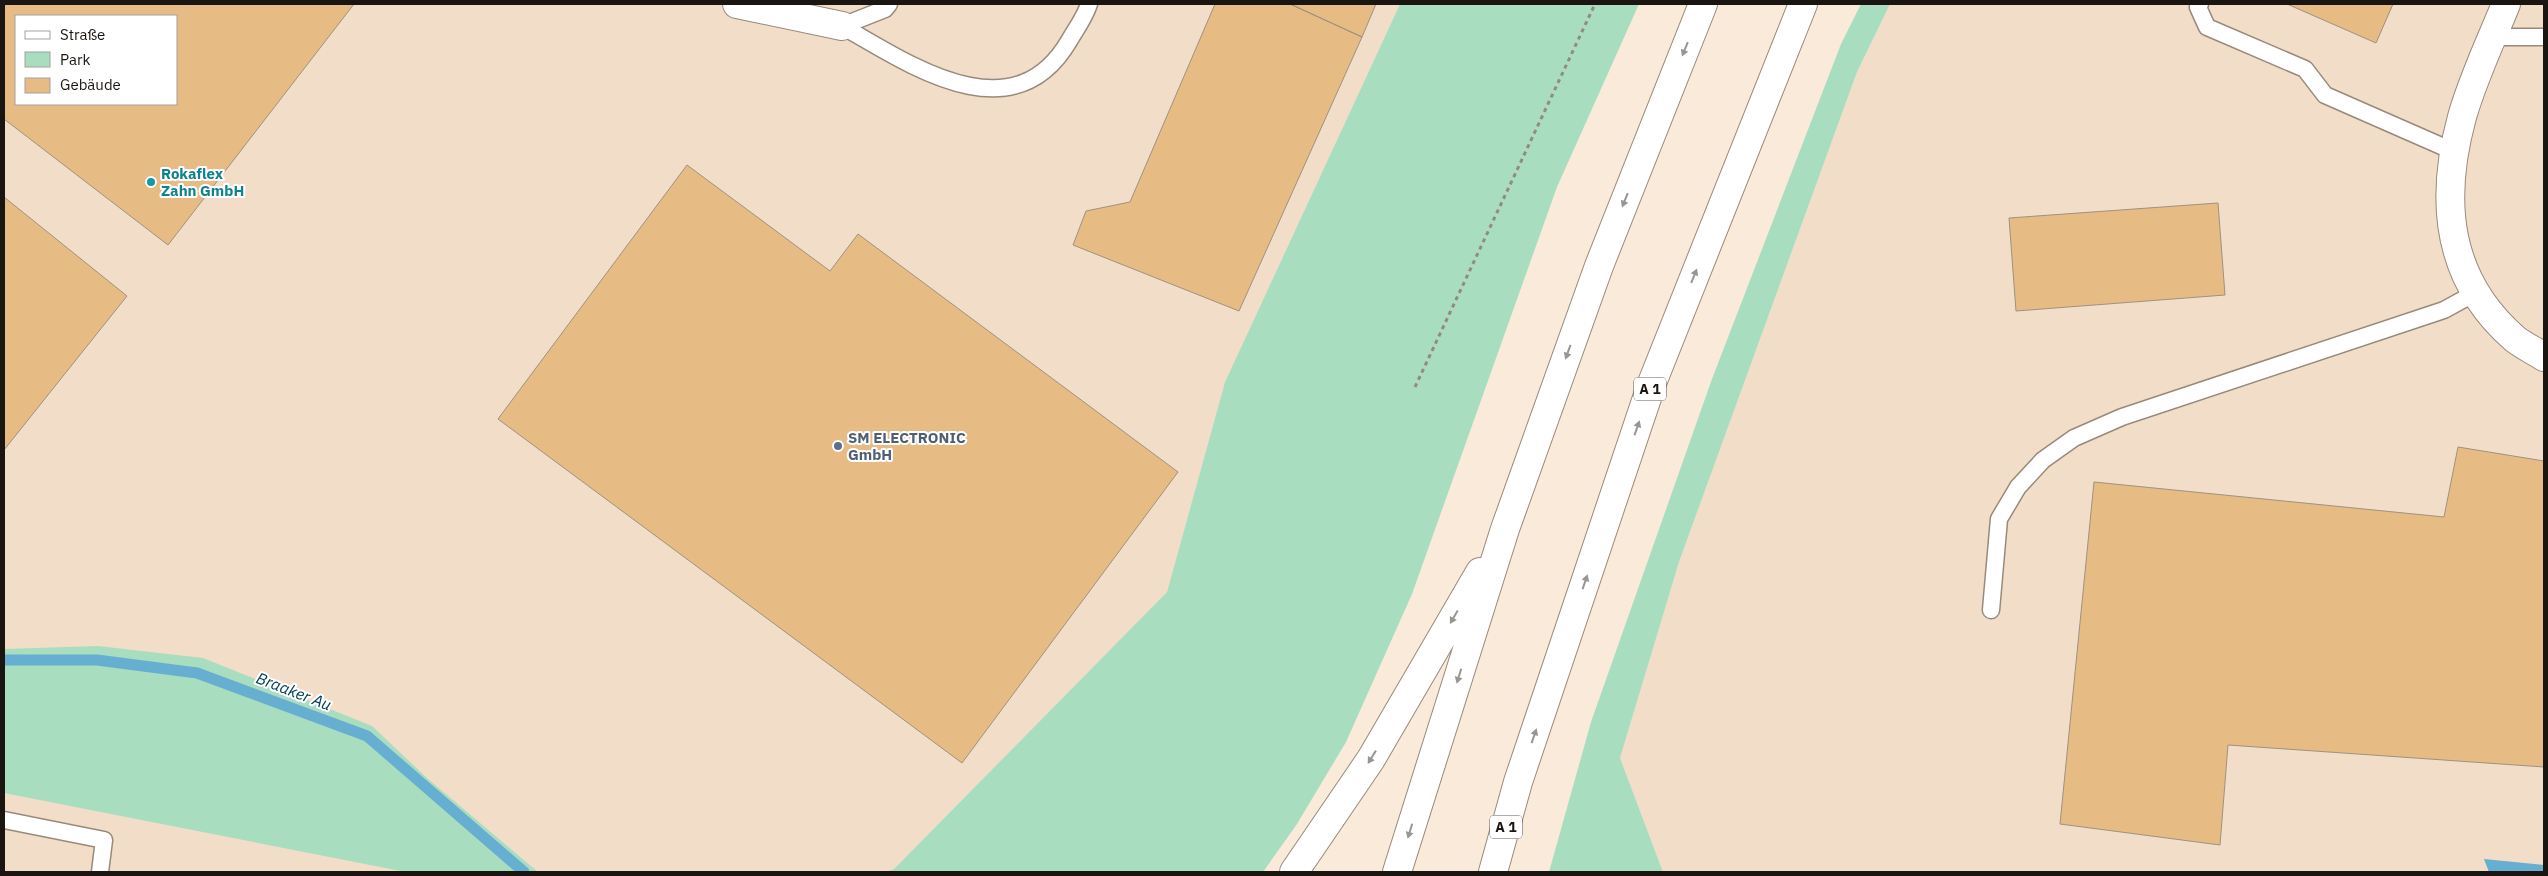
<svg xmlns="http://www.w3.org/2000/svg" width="2548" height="876" viewBox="0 0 2548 876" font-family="'IBM Plex Sans',sans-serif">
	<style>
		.built { fill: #f2ddc8; fill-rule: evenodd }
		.green { fill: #a9ddc0 }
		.water { fill: #66afd0 }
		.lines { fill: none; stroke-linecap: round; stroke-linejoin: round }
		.stream { stroke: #66afd0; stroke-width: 11 }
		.building { fill: #e6bc84; stroke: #9e9182; fill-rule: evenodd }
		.lane-casing { stroke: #988a7b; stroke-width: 19 }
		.street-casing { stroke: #988a7b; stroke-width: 30 }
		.highway-casing { stroke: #988a7b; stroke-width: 30 }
		.path { stroke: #948a7f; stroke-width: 3; stroke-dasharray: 4 4; stroke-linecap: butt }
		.lane { stroke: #fff; stroke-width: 16 }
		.street { stroke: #fff; stroke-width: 28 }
		.highway { stroke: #fff; stroke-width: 28 }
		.oneway { fill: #989693 }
		.culture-dot { fill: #0f9aa8; stroke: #fff; stroke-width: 2 }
		.service-dot { fill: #5c6f8a; stroke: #fff; stroke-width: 2 }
		.labels { text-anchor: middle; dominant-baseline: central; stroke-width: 4; stroke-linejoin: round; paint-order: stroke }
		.shield { fill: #fff; stroke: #5f5b58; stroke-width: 1 }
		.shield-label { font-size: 14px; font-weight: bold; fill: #1a1510 }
		.culture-label { font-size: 15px; font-weight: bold; fill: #0d838f; stroke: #fff; text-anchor: start }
		.service-label { font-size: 15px; font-weight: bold; fill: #4e5e75; stroke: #fff; text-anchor: start }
		.water-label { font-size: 16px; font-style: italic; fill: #004157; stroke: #fff }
	</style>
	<rect width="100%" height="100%" fill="#f9eada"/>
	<path class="built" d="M4,4H1400L1225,382L1167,592L894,869L886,872H538L427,778L417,872H4ZM16,16H176V104H16Z
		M1890,4H2544V872H1663L1620,758L1679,562L1857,72Z"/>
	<path class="green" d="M1400,4H1639L1557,187L1412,594L1346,742L1297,824L1263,872H886L894,869L1167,592L1225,382Z
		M1861,4H1890L1857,72L1679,562L1620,758L1663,872H1549L1591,722L1712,379L1841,44Z
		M98,646L203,658L372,726L427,778L538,872H406L4,793V649Z"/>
	<path class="water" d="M2484,859L2544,865V872H2489Z"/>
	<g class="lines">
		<path class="stream" d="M4,660H97L197,673L367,736L524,872"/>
	</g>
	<path class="building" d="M4,4H354L168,245L4,119ZM16,16H176V104H16Z
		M1215,4H1290L1362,37L1239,311L1073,245L1086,211L1130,202Z
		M1290,4H1376L1362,37Z
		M2287,4H2393L2376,43Z
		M687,165L830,271L858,234L1178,472L962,763L498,419Z
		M4,197L127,296L4,450Z
		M2218,203L2225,295L2016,311L2009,218Z
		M2458,447L2544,461V767L2228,745L2220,845L2060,824L2094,482L2444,517Z"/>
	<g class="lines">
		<defs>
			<path id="lane" d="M2200,4L2198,7L2207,27L2305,69L2325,95L2455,152
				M842,26C910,65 1013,136 1069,41C1076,29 1085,17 1089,4
				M842,26L885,9L889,4
				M2493,37H2544
				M1991,610L1999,519L2018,487L2043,460L2074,438L2122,417L2444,310L2475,293
				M4,820L104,840L100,872"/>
			<path id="street" d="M737,4L842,26
				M2506,4C2491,41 2473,78 2462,117C2439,201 2446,279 2515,339C2524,346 2535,351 2544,357"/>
			<path id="highway" d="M1294,872L1371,759L1480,572
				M1397,872L1505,529L1599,266L1703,4
				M1493,872L1518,782L1652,383L1803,4"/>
		</defs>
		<use href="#lane" class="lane-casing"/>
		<use href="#street" class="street-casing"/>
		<use href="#highway" class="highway-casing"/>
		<path class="path" d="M1415,387L1595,4"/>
		<use href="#lane" class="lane"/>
		<use href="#street" class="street"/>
		<use href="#highway" class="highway"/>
	</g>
	<defs><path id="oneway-solid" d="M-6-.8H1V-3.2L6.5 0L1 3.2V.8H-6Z" transform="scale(1.25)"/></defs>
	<g class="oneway">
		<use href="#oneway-solid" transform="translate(1685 49) rotate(112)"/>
		<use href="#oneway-solid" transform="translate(1625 200) rotate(112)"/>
		<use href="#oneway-solid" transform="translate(1694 276) rotate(-68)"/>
		<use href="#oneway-solid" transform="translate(1568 352) rotate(110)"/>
		<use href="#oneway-solid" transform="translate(1637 428) rotate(-71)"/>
		<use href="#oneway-solid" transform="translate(1585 582) rotate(-71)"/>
		<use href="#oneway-solid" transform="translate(1454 617) rotate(120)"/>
		<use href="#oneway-solid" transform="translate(1459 676) rotate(107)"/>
		<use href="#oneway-solid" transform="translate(1534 736) rotate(-71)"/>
		<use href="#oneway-solid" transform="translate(1372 757) rotate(122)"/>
		<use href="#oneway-solid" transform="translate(1410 831) rotate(107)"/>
	</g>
	<circle class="culture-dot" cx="151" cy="182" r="5"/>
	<circle class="service-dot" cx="838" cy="446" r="5"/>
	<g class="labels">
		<g class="shield">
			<rect x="1634" y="377.5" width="32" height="23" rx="4"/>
			<rect x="1490" y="815.5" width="32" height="23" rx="4"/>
		</g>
		<g class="shield-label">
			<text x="1650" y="389">A 1</text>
			<text x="1506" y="827">A 1</text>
		</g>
		<g class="culture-label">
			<text x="161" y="173">Rokaflex<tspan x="161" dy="17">Zahn GmbH</tspan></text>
		</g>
		<g class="service-label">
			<text x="848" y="437">SM ELECTRONIC<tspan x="848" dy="17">GmbH</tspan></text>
		</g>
		<g class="water-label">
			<text transform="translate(294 691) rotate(21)">Braaker Au</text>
		</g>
	</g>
	<rect width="2548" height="876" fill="none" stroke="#1a1510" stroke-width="10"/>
	<rect x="15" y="15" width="162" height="90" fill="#ffffff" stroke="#a3a19f"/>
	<rect x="25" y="31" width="25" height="8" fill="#ffffff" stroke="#a3a19f"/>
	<text x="60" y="40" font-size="15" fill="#1a1510">Straße</text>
	<rect x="25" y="52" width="25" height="15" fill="#a9ddc0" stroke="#a3a19f"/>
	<text x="60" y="65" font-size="15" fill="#1a1510">Park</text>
	<rect x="25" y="78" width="25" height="15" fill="#e6bc84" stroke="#a3a19f"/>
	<text x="60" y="90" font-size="15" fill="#1a1510">Gebäude</text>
</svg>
